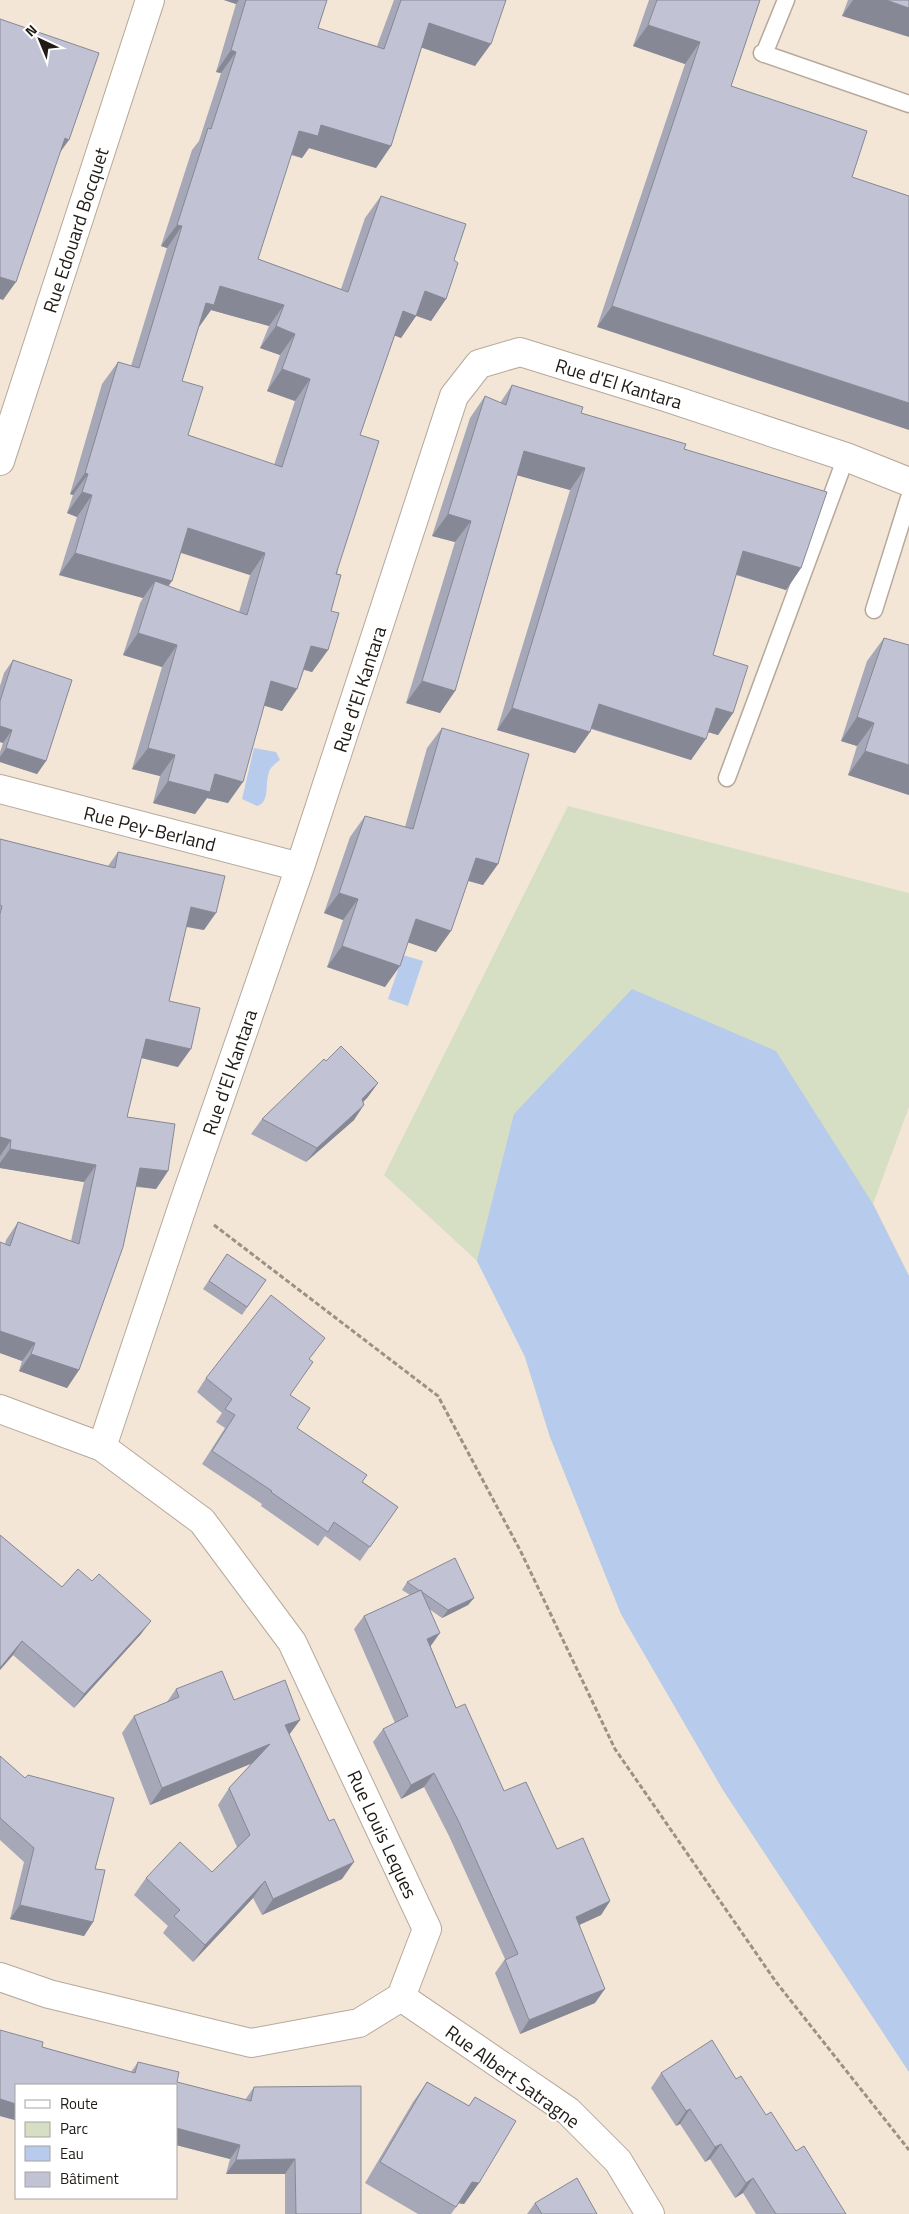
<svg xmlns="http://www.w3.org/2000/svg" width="909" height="2214" viewBox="0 0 909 2214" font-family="'Titillium Web',sans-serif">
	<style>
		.green { fill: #d6dfc4 }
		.water { fill: #b7cbec }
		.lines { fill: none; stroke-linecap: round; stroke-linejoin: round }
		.service-casing { stroke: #b6a99b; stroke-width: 19 }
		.minor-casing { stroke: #b6a99b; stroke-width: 30 }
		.path { stroke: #9b9186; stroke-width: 3; stroke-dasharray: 5 2.5; stroke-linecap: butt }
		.service { stroke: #fff; stroke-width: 16 }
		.minor { stroke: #fff; stroke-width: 28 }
		.wall { fill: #a6a8b7; fill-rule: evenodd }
		.shaded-wall { fill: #878895 }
		.building { fill: #c1c3d5; stroke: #878895; fill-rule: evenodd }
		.labels { text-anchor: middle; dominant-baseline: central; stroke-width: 4; stroke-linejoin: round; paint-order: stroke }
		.street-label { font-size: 19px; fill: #201b16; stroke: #fff }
	</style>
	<rect width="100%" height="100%" fill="#f3e6d7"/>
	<path class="green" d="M568,806L909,893V1107L873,1204L909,1276V2072L723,1790L621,1614L550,1437L525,1357L477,1261L384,1175Z"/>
	<path class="water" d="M254,748L276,752L280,760C277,762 274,765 271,768C263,780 272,802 257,806L242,799Z
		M403,955L423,961L408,1006L388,999Z
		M632,989L776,1051L873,1204L909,1276V2072L723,1790L621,1614L550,1437L525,1357L477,1261L514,1114Z"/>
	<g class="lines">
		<defs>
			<path id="service" d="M762,53L909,104
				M764,54L786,0
				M874,610L909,498
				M727,778L846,457"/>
			<path id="minor" d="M0,461L150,0
				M0,789L300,867
				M0,1409L102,1447L202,1521L292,1642L427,1929L401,1997L359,2023L251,2043L49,1994L0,1977
				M102,1447L184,1202L300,867L454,396L479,364L520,352L665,397L846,457L909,482
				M401,1997L568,2111L618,2161L650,2214"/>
		</defs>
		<use href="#service" class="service-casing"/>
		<use href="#minor" class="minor-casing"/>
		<path class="path" d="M214,1225L438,1396L521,1552L615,1749L776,1982L909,2150"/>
		<use href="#service" class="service"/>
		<use href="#minor" class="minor"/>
	</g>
	<path class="wall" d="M224,0H327L318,28L377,46L394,0H506L475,66L422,47L391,146L376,168L309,148L302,158L291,155L258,259L341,289L365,218L381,196L454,260L446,299L431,321L416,316L401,338L395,335L360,435L331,611L328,650L312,672L304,670L297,689L282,711L264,705L228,803L207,798L195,814L153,803L160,776L132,769L162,667L123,655L140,603L143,598L59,575L77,517L67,513L73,495L70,494L102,384L118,362L131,366L167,248L161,246L192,150L199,141L221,73L216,72L236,4ZM211,310L269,326L260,348L280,355L267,391L295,401L274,465L188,435L182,381L199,327ZM181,553L250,575L239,612L168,586L172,581Z
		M649,0H760L731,86L867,131L597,327L685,64L633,46Z
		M848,0H909L842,16Z
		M512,385L581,413L684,449L801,568L786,590L736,575L713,655L733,713L718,735L708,732L691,760L591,729L590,732L575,753L497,730L570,490L517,475L455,691L440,713L406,703L455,542L432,536L470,418L485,396L500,403Z
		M884,638L909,795L848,775L857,746L841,741L867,661Z
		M13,660L46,761L37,774L0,762V752L3,743L0,742V686L4,673Z
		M442,728L498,864L483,885L468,881L436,952L408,942L385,987L327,967L343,920L324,913L350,837L365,816L405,827L427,748Z
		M0,839L108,866L118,852L204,930L186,927L169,1001L178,1067L141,1058L127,1117L168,1171L156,1189L136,1187L79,1370L67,1388L19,1371L22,1361L0,1353V1242L5,1244L6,1240L18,1222L71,1241L84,1182L0,1168Z
		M326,1061L378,1083L367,1098L363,1102L354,1120L306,1162L251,1134L262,1119Z
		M227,1254L266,1280L242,1315L203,1289Z
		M310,1360L290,1395L297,1428L363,1482L398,1507L360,1561L325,1536L318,1546L261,1506L262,1504L202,1464L225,1428L216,1422L222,1413L197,1392L206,1378Z
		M0,1535L62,1587L141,1634L74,1708L13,1655L0,1670Z
		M407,1582L474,1598L468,1605L442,1618L429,1609L431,1647L456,1708L504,1791L557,1849L610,1901L601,1915L579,1925L595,2003L520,2034L495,1973L505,1959L449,1836L424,1787L401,1799L373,1742L383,1729L395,1723L354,1629L364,1616L410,1595L402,1590Z
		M176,1689L234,1700L300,1720L289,1735L342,1879L262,1915L253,1898L193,1962L163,1933L168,1926L134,1895L146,1878L212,1872L237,1847L218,1805L229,1788L252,1763L150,1805L122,1733L134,1716L167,1702Z
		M0,1756L95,1869L93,1922L84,1936L10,1919L24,1862L0,1840Z
		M0,2030L42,2047L131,2072L138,2062L177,2082L245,2100L254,2087L361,2214H285V2174H226L230,2159L176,2145V2085H16L15,2120L0,2116Z
		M661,2073L736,2079L796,2151L846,2214H756L743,2193L735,2198L710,2159L705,2162L680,2124L676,2126L651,2088Z
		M427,2082L469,2106L475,2097L479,2183L464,2204L459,2203L451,2214H418L365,2183L413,2102Z
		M535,2203L597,2214H527Z"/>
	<path class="shaded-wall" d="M224,0H239L236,4Z
		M853,0H886L909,8V37L842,16Z
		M429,23L491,44L475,66L414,45Z
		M648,25L700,42L685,64L633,46Z
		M231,50L236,52L221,73L216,72Z
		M321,125L391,146L376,168L309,148L302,158L284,152L299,131Z
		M65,138L69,140L56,158Z
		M177,225L182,226L167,248L161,246Z
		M0,277L16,282L3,300L0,299Z
		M220,286L284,305L269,326L211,310L199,327L190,324L206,303Z
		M425,291L446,299L431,321L409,313Z
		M612,306L909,403V430L597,327Z
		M403,311L416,316L401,338L388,333Z
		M276,326L295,334L280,355L260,348Z
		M282,369L310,379L295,401L267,391Z
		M524,451L585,468L570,490L509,473Z
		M85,473L88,474L73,495L70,494Z
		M82,492L92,495L77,517L67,513Z
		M448,514L471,521L455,542L432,536Z
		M188,528L265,553L250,575L173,550Z
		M743,551L801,568L786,590L728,572Z
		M75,553L172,581L157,602L155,581L143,598L59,575Z
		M138,633L177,645L162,667L123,655Z
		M311,646L328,650L312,672L296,667Z
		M271,681L297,689L282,711L255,703Z
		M422,681L455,691L440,713L406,703Z
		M599,704L706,739L691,760L584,726Z
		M512,708L590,732L575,753L497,730Z
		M716,708L733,713L718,735L701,730Z
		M857,717L874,723L857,746L841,741Z
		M0,726L12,730L3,743L0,742Z
		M6,748L46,761L37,774L0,762V757Z
		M148,748L175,755L160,776L132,769Z
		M865,751L909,765V795L848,775Z
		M215,774L243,782L228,803L207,798L195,814L153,803L168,781Z
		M476,858L498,864L483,885L462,879Z
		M339,893L358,899L343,920L324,913Z
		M191,907L216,913L204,930L179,925Z
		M416,919L451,931L436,952L401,940Z
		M342,946L400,966L385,987L327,967Z
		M146,1039L191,1049L178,1067L134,1056Z
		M378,1083L367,1098L351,1114L362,1099Z
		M364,1105L354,1120L306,1162L317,1148Z
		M0,1137L11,1140L0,1156Z
		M10,1149L96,1165L84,1182L0,1168V1163Z
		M140,1168L168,1171L156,1189L128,1185Z
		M0,1331L35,1343L22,1361L0,1353Z
		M31,1354L79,1370L67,1388L19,1371Z
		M474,1598L468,1605L442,1618L448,1610Z
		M151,1621L141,1634L74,1708L84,1694Z
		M440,1633L430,1647L427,1639Z
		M22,1641L13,1655L0,1670V1668Z
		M300,1720L288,1736L285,1725Z
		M270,1744L258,1761L150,1805L162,1788Z
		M434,1773L424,1787L401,1799L411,1785Z
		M354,1862L342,1879L262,1915L273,1899Z
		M265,1881L253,1898L193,1962L205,1945Z
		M610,1901L601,1915L566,1931L576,1917Z
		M20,1905L93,1922L84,1936L10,1919Z
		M605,1989L595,2003L520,2034L529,2020Z
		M0,2099L16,2104V2118L15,2120L0,2116Z
		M690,2109L680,2124L676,2126L686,2111Z
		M176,2128L240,2145L230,2159L176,2145Z
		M721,2144L710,2159L705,2162L715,2147Z
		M295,2159L285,2174H226L236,2160Z
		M753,2178L743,2193L735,2198L746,2183Z
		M472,2182L479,2183L464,2204L457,2203Z"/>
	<path class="building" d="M246,0H327L318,28L384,49L401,0H506L491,44L429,23L391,146L321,125L318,136L299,131L258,259L348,292L381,196L466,224L454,260L458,263L446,299L425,291L416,316L403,311L360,435L379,441L336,574L341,575L331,611L339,613L328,650L311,646L297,689L271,681L243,782L215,774L210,792L168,781L175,755L148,748L177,645L138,633L155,581L247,615L265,553L188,528L172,581L75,553L92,495L82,492L88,474L85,473L118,362L139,368L182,226L177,225L208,128L211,129L236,52L231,50ZM220,286L284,305L276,326L295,334L282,369L310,379L282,467L188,435L203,387L182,381L206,303L214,305Z
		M657,0H760L731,86L867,131L852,177L909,196V403L612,306L700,42L648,25Z
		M886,0H909V8Z
		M0,19L99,53L69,140L65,138L16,282L0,277Z
		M512,385L583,407L581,413L686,444L684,449L827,492L801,568L743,551L713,655L748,666L733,713L716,708L706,739L599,704L590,732L512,708L585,468L524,451L455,691L422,681L471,521L448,514L485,396L506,405Z
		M884,638L909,645V765L865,751L874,723L857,717Z
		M13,660L72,680L46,761L6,748L12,730L0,726V701Z
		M442,728L529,754L498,864L476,858L451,931L416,919L400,966L342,946L358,899L339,893L365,816L413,829Z
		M0,839L115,868L118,852L225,876L216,913L191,907L169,1001L200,1008L191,1049L146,1039L127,1117L175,1124L168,1171L140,1168L123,1247L79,1370L31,1354L35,1343L0,1331V1242L10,1246L18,1222L79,1244L96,1165L10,1149L11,1140L0,1137V914L2,906L0,905Z
		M341,1046L378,1083L362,1099L364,1105L317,1148L262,1119L324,1059L326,1061Z
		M227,1254L266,1280L247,1307L209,1281Z
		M271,1295L325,1338L309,1359L313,1362L290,1395L310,1408L297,1428L367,1475L362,1482L398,1507L370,1547L334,1522L328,1532L271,1492L272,1491L212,1451L235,1415L225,1409L232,1399L206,1378Z
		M0,1535L62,1587L78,1569L92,1581L99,1574L151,1621L84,1694L22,1641L0,1668Z
		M455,1558L474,1598L448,1610L422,1592L421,1590L420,1591L407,1582Z
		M421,1590L440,1633L427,1639L456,1708L465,1704L504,1791L526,1782L557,1849L583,1838L610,1901L576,1917L605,1989L529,2020L505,1960L518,1954L459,1822L434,1773L411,1785L383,1729L408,1716L364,1616Z
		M222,1671L234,1700L285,1680L300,1720L285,1725L329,1821L334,1819L354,1862L273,1899L265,1881L205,1945L174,1916L180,1910L146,1878L180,1842L212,1872L250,1835L229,1788L270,1744L162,1788L134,1716L179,1697L176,1689Z
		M0,1756L25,1778L28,1775L114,1798L95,1869L105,1870L93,1922L20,1905L34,1848L0,1818Z
		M0,2030L43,2042L42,2047L135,2073L138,2062L179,2072L177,2082L251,2101L254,2087L361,2086V2214H296L295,2159L236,2160L240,2145L176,2128V2085H16V2104L0,2099Z
		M712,2040L736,2079L741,2076L766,2115L771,2112L796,2151L804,2146L846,2214H776L753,2178L746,2183L721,2144L715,2147L690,2109L686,2111L661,2073Z
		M427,2082L469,2106L475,2097L516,2121L479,2183L472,2182L456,2207L380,2162Z
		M577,2178L597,2214H542L535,2203Z"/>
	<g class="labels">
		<g class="street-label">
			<text transform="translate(75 230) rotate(-72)">Rue Edouard Bocquet</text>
			<text transform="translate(619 383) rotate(17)">Rue d'El Kantara</text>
			<text transform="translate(359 689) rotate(-72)">Rue d'El Kantara</text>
			<text transform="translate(150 828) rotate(14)">Rue Pey-Berland</text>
			<text transform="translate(229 1072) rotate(-71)">Rue d'El Kantara</text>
			<text transform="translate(383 1834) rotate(65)">Rue Louis Leques</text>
			<text transform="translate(513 2076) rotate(36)">Rue Albert Satragne</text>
		</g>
	</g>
	<rect x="15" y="2084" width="162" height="115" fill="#ffffff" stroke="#a6a4a2"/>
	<rect x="25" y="2100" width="25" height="8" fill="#ffffff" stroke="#a6a4a2"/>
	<text x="60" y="2109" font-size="15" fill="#201b16">Route</text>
	<rect x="25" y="2122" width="25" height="15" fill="#d6dfc4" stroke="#a6a4a2"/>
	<text x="60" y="2134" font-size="15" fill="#201b16">Parc</text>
	<rect x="25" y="2146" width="25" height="15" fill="#b7cbec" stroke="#a6a4a2"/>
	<text x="60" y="2159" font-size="15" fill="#201b16">Eau</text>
	<rect x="25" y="2172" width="25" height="15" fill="#c1c3d5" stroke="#a6a4a2"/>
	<text x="60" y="2184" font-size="15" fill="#201b16">Bâtiment</text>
	<g transform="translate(40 40) rotate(316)" stroke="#ffffff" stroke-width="4" paint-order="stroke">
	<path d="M0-4L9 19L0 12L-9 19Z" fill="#201b16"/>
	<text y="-8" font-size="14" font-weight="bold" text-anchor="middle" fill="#201b16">N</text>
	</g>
</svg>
